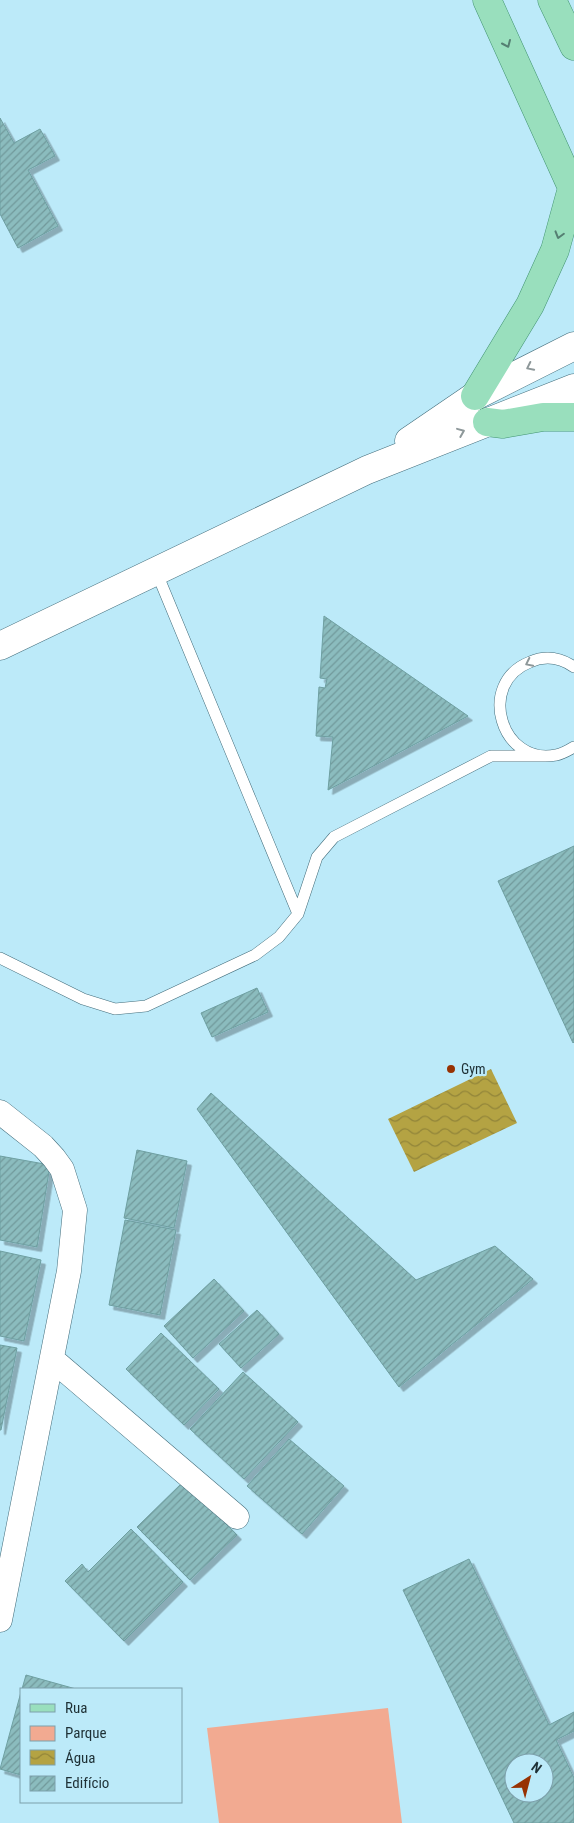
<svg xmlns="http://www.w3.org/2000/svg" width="574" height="1823" viewBox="0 0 574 1823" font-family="'Roboto Condensed',sans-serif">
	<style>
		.green { fill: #f2aa91 }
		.water { fill: url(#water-waves) }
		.building { fill: url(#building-hatch); stroke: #6e9fa1; fill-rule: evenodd; filter: url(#shadow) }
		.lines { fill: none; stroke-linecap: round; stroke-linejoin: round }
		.service-casing { stroke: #436d7b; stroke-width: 12 }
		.minor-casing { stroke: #436d7b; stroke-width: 25 }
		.tertiary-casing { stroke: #436d7b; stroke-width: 29 }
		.primary-casing { stroke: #429471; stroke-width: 29 }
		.service { stroke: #fff; stroke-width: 11 }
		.minor { stroke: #fff; stroke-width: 24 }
		.tertiary { stroke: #fff; stroke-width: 28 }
		.primary { stroke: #99dfbd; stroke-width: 28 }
		.oneway { stroke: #557f72 }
		.oneway2 { stroke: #8e989a }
		.poi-dot { fill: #973203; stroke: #bceaf9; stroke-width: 2 }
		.labels { text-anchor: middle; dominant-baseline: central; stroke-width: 4.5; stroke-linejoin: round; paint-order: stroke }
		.poi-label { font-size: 14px; fill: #1e3035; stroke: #bceaf9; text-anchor: start }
	</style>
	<defs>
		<pattern id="water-waves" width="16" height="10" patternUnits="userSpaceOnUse" patternTransform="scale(1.25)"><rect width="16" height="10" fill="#b4a343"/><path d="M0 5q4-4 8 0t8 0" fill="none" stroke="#928539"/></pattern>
		<pattern id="building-hatch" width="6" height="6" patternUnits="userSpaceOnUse" patternTransform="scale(1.25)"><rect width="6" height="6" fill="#8bbcbe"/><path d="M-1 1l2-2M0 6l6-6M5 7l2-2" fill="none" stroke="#71999b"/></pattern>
		<filter id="shadow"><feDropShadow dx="4.5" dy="4.5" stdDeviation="0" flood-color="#0004"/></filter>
	</defs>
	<rect width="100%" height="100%" fill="#bceaf9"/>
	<path class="green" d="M388,1708L402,1823H219L207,1728Z"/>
	<path class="water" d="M491,1069L517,1123L414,1172L388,1119Z"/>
	<path class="building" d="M0,118L14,143L40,129L55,156L28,170L58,226L18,248L0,214Z
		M324,616L468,716L328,790L333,737L316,736L319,687L325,688L327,679L320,678Z
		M574,846V1042L573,1043L498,881Z
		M257,988L268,1012L212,1037L201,1013Z
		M211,1093L416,1280L495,1246L533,1279L399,1387L197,1109Z
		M137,1150L187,1161L174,1228L124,1218Z
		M0,1156L50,1165L37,1247L0,1240Z
		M125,1220L176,1230L160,1315L109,1305Z
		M0,1251L41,1260L24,1341L0,1336Z
		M214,1279L244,1311L193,1358L164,1326Z
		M257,1310L279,1334L241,1368L219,1344Z
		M161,1333L219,1389L184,1425L126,1369Z
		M0,1345L17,1348L1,1430H0Z
		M243,1372L298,1422L244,1479L190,1429Z
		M289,1439L344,1486L302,1534L247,1486Z
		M184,1481L237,1535L190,1580L137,1527Z
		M131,1529L183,1582L124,1641L65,1581L82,1564L88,1572Z
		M469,1559L549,1725L574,1712V1731L556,1740L574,1778V1823H514L403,1590ZM514,1763H544V1793H514Z
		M26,1675L76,1689H22Z
		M21,1692V1775L0,1769Z"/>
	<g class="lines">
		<defs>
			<path id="service" d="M156,571L298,914
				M574,667C561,658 546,655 530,662C476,683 501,766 556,755C562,754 569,750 574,747
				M0,958L83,999L115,1009L146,1006L255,955L279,937L298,914L317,857L334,837L491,756H541"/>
			<path id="minor" d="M0,1112L43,1146L54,1158L62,1169L75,1210L69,1271L0,1620
				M52,1359L237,1517"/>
			<path id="tertiary" d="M409,441L475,396L574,346
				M0,646L367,470L574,388"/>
			<path id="primary" d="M487,0L574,192
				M552,0L574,46
				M475,396L530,305L555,250L572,188
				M487,422L503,424L543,417H574"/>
		</defs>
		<use href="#service" class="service-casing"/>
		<use href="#minor" class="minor-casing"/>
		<use href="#tertiary" class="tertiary-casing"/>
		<use href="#primary" class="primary-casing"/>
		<use href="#service" class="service"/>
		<use href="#minor" class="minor"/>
		<use href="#tertiary" class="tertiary"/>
		<use href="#primary" class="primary"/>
	</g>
	<defs><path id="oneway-chevron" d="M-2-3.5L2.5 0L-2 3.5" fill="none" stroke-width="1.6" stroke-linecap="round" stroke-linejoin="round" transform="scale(1.25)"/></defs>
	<g class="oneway">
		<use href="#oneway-chevron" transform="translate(507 44) rotate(66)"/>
		<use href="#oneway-chevron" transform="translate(559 235) rotate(106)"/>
	</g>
	<g class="oneway2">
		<use href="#oneway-chevron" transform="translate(530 367) rotate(154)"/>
		<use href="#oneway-chevron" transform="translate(461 432) rotate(-22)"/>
		<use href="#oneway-chevron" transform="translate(529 663) rotate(154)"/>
	</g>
	<circle class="poi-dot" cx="451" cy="1069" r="5"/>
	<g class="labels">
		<g class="poi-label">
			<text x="461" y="1069">Gym</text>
		</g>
	</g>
	<rect x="20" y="1688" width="162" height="115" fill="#bceaf9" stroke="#7da0ab"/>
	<rect x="30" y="1704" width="25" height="8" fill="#99dfbd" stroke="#7da0ab"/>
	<text x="65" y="1713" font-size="15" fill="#1e3035">Rua</text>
	<rect x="30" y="1726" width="25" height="15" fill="#f2aa91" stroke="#7da0ab"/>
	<text x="65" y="1738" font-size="15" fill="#1e3035">Parque</text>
	<rect x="30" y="1750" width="25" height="15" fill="url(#water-waves)" stroke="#7da0ab"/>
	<text x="65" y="1763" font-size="15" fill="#1e3035">Água</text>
	<rect x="30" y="1776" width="25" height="15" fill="url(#building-hatch)" stroke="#7da0ab"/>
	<text x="65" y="1788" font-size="15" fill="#1e3035">Edifício</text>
	<g transform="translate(529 1778) rotate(36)"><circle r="24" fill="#bceaf9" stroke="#7da0ab"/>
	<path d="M0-4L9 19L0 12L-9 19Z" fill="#973203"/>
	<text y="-8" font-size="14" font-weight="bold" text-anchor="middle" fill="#1e3035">N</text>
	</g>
</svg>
